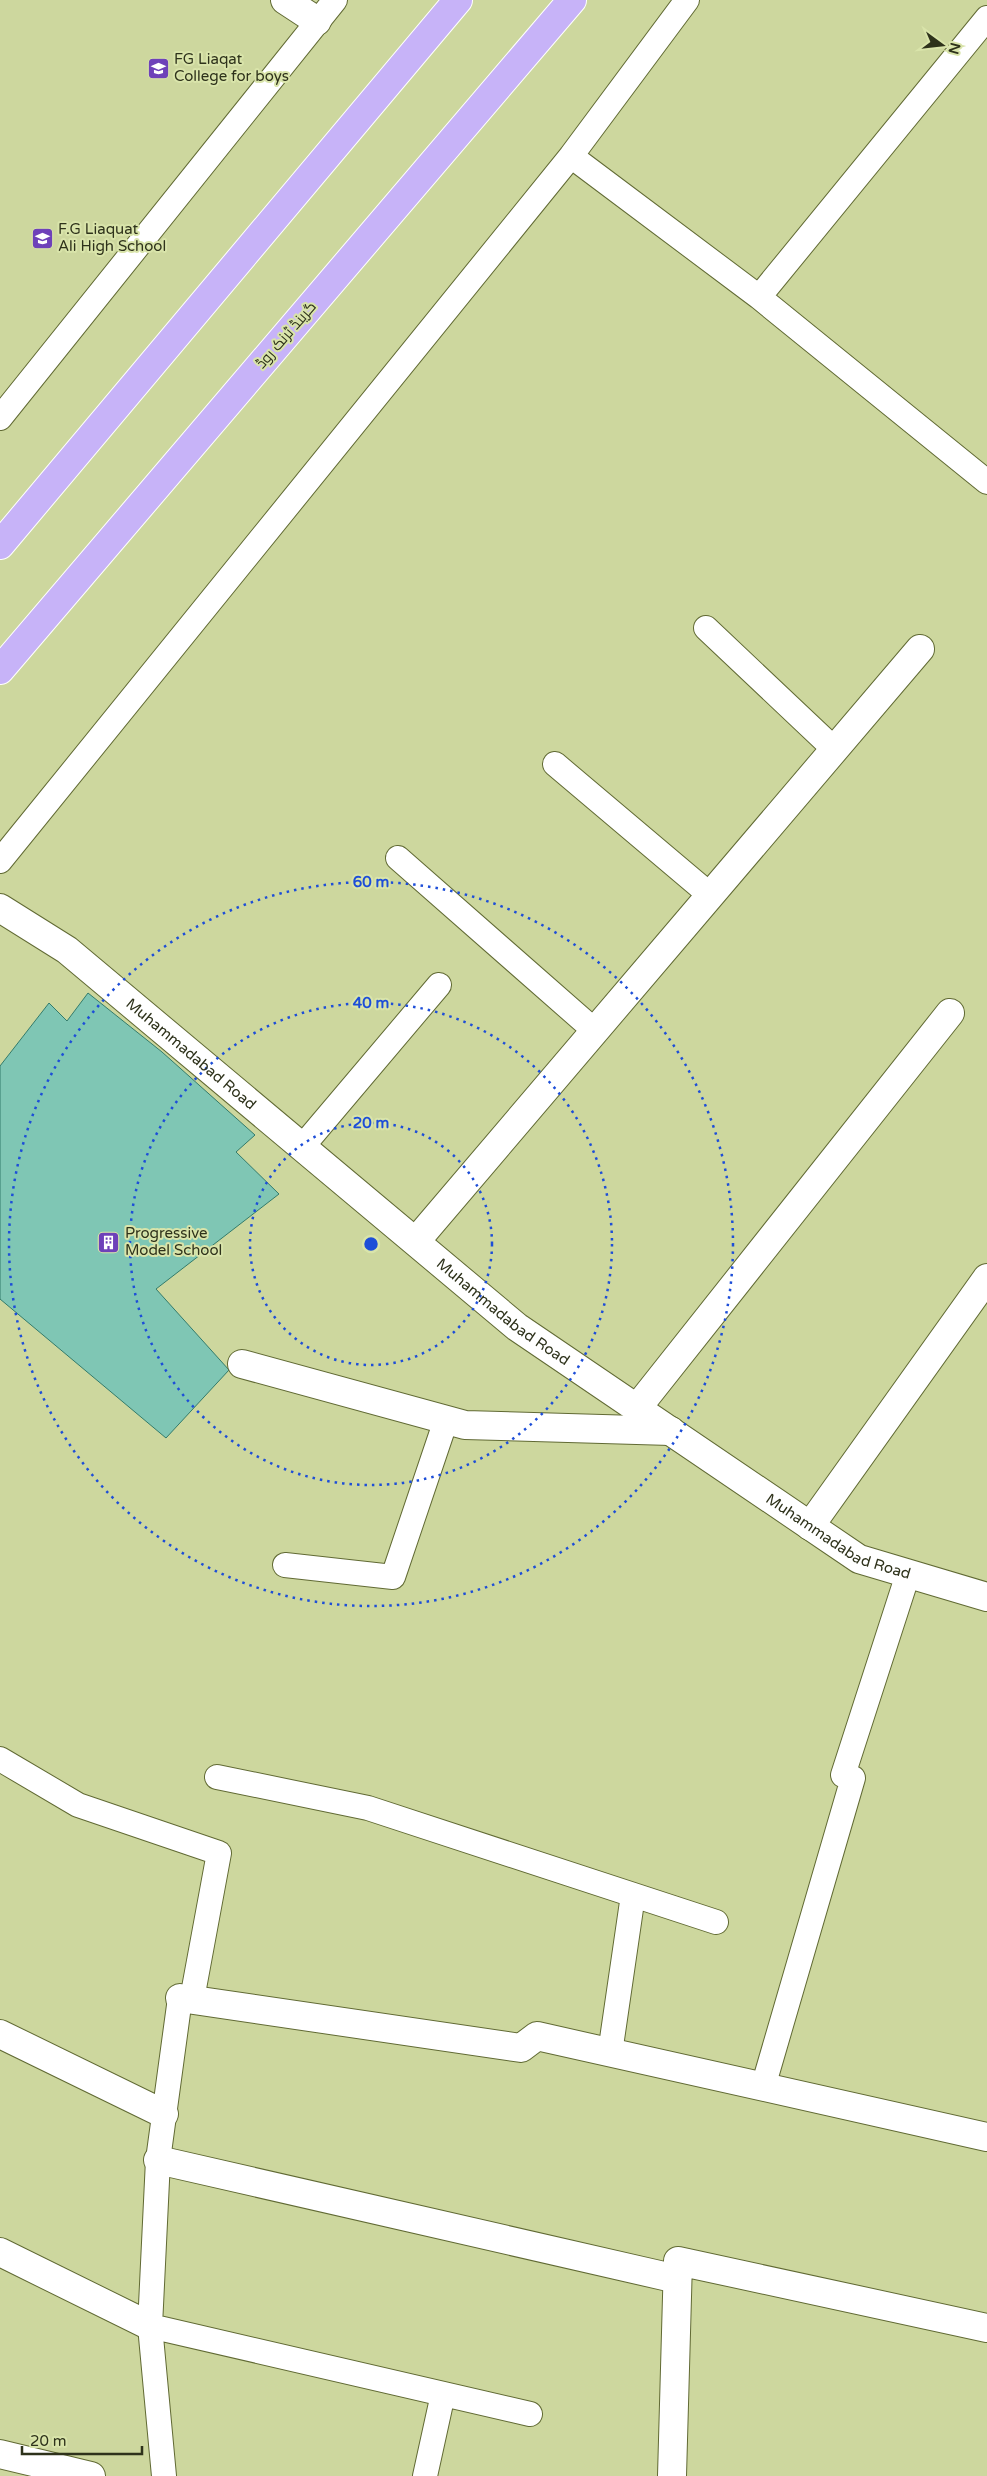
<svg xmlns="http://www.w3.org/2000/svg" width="987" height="2476" viewBox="0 0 987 2476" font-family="'Varela Round',Cairo,sans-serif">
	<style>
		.building { fill: #7fc6b4; stroke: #337b6b }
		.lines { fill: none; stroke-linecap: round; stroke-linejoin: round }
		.service-casing { stroke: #616a34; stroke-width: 26 }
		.minor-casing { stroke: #616a34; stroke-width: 30 }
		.trunk-casing { stroke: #fff; stroke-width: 30 }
		.service { stroke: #fff; stroke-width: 24 }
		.minor { stroke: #fff; stroke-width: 28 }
		.trunk { stroke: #c7b3f8; stroke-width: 28 }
		.ring { fill: none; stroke: #1d4ed8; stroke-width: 2.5; stroke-dasharray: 2.5 5 }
		.labels { text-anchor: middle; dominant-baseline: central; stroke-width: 4; stroke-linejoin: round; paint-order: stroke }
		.poi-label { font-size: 15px; fill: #2e321b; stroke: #d9e4aa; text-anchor: start }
		.street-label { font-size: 15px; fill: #2e321b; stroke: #d9e4aa }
		.centre { fill: #1d4ed8; stroke: #d9e4aa; stroke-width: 2.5 }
		.ring-label { font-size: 15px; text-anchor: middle; font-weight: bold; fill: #1d4ed8; stroke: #d9e4aa; stroke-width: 4; stroke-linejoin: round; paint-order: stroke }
	</style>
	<rect width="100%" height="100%" fill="#cdd79e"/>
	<path class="building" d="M88,993L162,1052L255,1135L236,1152L279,1194L156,1289L229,1370L166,1438L0,1299V1066L49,1003L67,1021Z"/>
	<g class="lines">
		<defs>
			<path id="service" d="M571,156L759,297L987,482
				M759,297L987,18
				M0,418L335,0
				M706,628L834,749
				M555,764L710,895
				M398,858L595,1031
				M0,861L571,156L687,0
				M302,1147L439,985
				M285,1565L393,1577L446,1420
				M0,1759L78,1805L219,1853L192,1999
				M217,1777L368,1808L716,1922
				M610,2053L633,1895
				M763,2087L853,1778L843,1775L908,1574
				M150,2326L530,2414
				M164,2476L150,2326L158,2160L180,1998
				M425,2476L443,2394"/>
			<g id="minor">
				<path d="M285,0L317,21"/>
				<path id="s1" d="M0,908L67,950L517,1327L859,1559L987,1597"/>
				<path d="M416,1241L920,649"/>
				<path d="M242,1364L465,1425L671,1431"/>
				<path d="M637,1408L950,1013"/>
				<path d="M810,1526L987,1278"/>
				<path d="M180,1998L521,2048L537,2036L987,2137"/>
				<path d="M0,2034L164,2114"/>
				<path d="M158,2160L677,2279"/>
				<path d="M0,2252L150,2326"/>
				<path d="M0,2454L91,2476"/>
				<path d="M672,2476L678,2261L987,2328"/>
			</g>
			<path id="trunk" d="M0,545L458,0
				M0,670L572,0"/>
		</defs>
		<use href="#service" class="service-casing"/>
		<use href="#minor" class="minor-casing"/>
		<use href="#trunk" class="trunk-casing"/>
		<use href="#service" class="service"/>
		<use href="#minor" class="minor"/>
		<use href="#trunk" class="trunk"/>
	</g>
	<g class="ring">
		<circle cx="371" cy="1244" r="121"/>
		<circle cx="371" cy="1244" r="241"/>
		<circle cx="371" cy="1244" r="362"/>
	</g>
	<defs>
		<symbol id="school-square" viewBox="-11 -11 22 22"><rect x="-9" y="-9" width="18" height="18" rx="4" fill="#6e41b9" stroke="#d9e4aa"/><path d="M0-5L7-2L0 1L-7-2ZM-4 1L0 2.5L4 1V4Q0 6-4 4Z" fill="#fff"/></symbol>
		<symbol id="building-square" viewBox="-11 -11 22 22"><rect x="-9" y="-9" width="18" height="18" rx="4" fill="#6e41b9" stroke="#d9e4aa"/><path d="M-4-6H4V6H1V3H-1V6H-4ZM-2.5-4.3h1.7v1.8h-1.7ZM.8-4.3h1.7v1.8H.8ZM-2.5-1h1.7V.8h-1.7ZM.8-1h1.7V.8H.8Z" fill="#fff"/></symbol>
	</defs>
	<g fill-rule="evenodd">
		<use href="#school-square" x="146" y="56" width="25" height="25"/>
		<use href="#school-square" x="30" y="226" width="25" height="25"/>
		<use href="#building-square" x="96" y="1230" width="25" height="25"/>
	</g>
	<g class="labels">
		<g class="poi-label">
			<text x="174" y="59">FG Liaqat<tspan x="174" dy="17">College for boys</tspan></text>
			<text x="58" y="229">F.G Liaquat<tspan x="58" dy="17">Ali High School</tspan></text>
			<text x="125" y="1233">Progressive<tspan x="125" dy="17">Model School</tspan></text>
		</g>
		<g class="street-label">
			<text transform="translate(286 335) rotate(-49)">گرینڈ ٹرنک روڈ</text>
			<text stroke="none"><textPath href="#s1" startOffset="241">Muhammadabad Road</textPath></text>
			<text stroke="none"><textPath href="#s1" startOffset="646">Muhammadabad Road</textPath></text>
			<text stroke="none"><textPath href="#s1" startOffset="1051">Muhammadabad Road</textPath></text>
		</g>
	</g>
	<circle cx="371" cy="1244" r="8" class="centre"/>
	<g class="ring-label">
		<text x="371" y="887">60 m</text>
		<text x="371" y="1008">40 m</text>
		<text x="371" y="1128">20 m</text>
	</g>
	<g transform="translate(942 45) rotate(105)" stroke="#d9e4aa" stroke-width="4" paint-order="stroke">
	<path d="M0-4L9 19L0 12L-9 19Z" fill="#2e321b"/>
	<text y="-8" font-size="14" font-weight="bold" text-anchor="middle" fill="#2e321b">N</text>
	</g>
	<path d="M22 2446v8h120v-8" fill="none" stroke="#2e321b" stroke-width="2.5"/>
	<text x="30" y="2446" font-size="15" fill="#2e321b" stroke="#d9e4aa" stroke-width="4" paint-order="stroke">20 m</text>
</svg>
